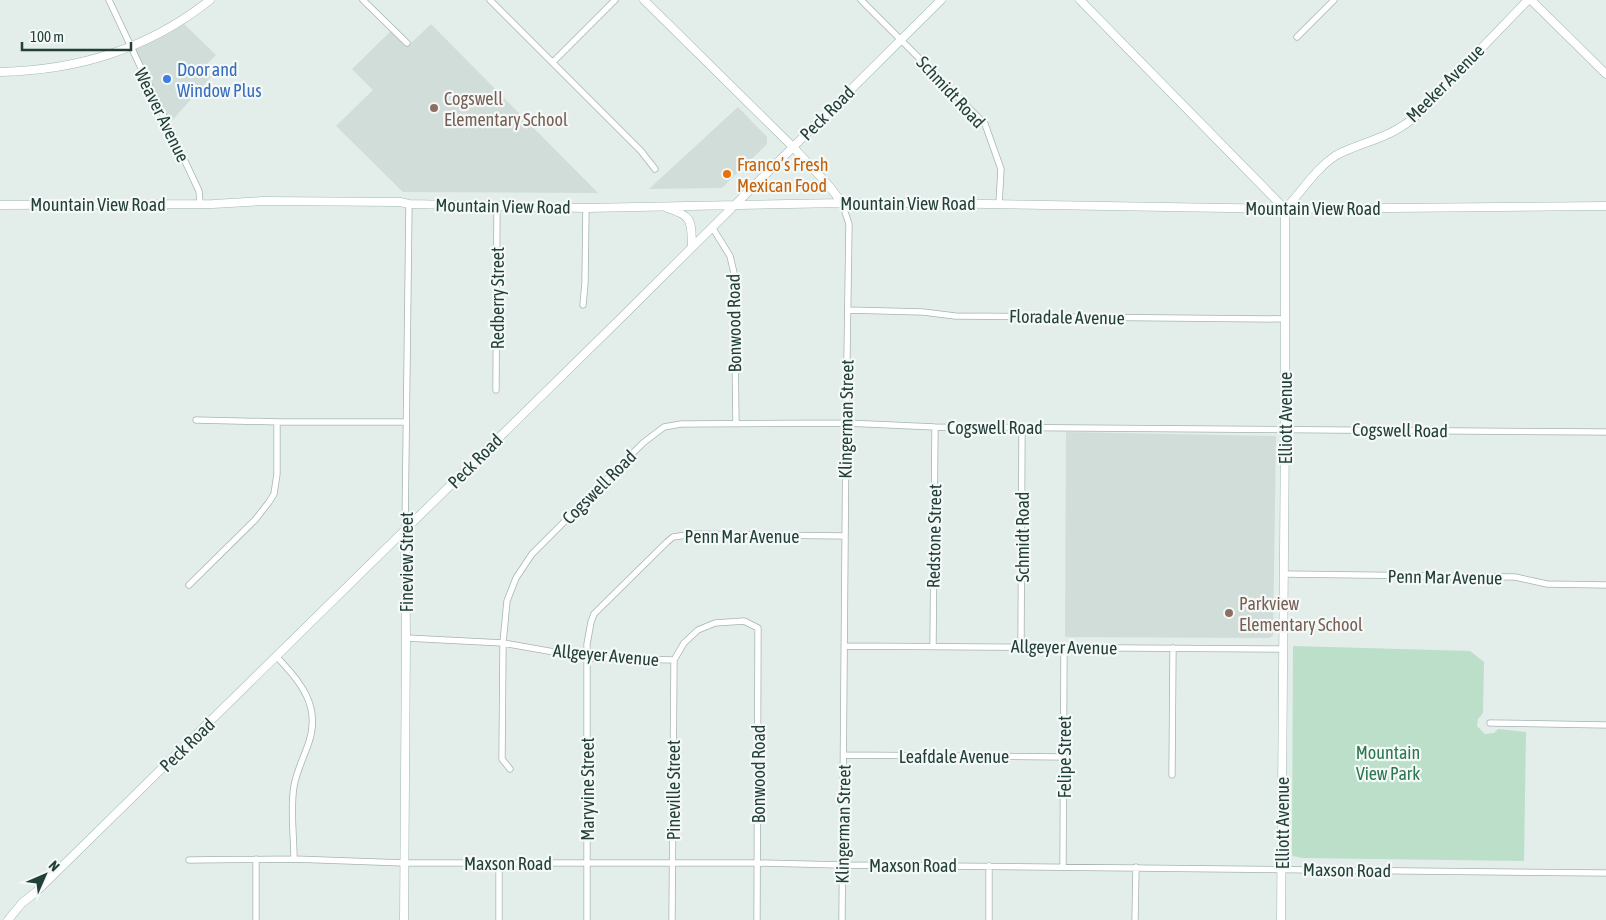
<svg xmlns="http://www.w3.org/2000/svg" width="1606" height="920" viewBox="0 0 1606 920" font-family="'Asap Condensed',sans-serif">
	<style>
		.built { fill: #d1ddd9 }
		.green { fill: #bbdfc8 }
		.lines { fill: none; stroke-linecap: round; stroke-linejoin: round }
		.street-casing { stroke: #a5b5b2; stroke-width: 7 }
		.secondary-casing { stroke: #a1b9b3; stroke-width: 9 }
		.street { stroke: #fff; stroke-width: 5.5 }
		.secondary { stroke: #fff; stroke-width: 8 }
		.shop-dot { fill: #3f7fe0; stroke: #f4f9f7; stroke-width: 2 }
		.education-dot { fill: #8d6e63; stroke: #f4f9f7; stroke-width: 2 }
		.food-dot { fill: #e8710a; stroke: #f4f9f7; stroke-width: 2 }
		.labels { text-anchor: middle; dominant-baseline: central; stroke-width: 4.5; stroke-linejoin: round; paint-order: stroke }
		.shop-label { font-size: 18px; fill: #366cbe; stroke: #f4f9f7; text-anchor: start }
		.street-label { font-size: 18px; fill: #223f3a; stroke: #f4f9f7 }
		.education-label { font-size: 18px; fill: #785e54; stroke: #f4f9f7; text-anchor: start }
		.food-label { font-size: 18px; fill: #c56008; stroke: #f4f9f7; text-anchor: start }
		.park-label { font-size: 18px; fill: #2b7750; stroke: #f4f9f7 }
	</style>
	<rect width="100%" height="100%" fill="#e3edea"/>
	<path class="built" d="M183,23L216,55L203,68L211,77L168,125L132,49L169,32Z
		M431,24L598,193L403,192L336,126L373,90L352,69L392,30L408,46Z
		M738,107L767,137V144L722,188L649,189Z
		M1066,432L1276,436L1273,636L1269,638L1065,637Z"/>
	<path class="green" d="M1293,646L1470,651L1484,662L1483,713L1478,719L1477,726L1485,734L1494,733L1498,729L1526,732L1524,861L1302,858L1293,856L1292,854Z"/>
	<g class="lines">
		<defs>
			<path id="street" d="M109,0L199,191L200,203
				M363,0L407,43
				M490,0L641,151L655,169
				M861,0L985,124L1001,169L999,204
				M1297,37L1334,0
				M553,62L615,0
				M842,203L849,224L846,423L842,920
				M712,227L730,256L734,273L736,424
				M583,305L585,283L586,208
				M848,310L923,312L955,316L1285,319
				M496,390L497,206
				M196,420L281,422H406
				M405,530L409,204
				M1284,574L1515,577L1547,584L1606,585
				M189,585L255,520L269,502L274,494L277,474V422
				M406,638L503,643L588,658L674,660L684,643L698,630L715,623L744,621L758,628L757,920
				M845,646L1283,649
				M933,646L935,427
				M1021,647L1022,427
				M277,657C300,682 321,705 309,742C304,757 297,770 294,786C290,810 294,835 294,859
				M1490,723L1606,725
				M844,755L1064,757
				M510,769L502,759L503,643L507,601L516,578L532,554L643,443L664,427L681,424L846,423L935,427L1606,432
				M1172,775L1173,648
				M256,859V920
				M189,860L294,859L404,863H758L842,865L1606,873
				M499,863V920
				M1063,867L1064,647
				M587,920V644L591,622L594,614L600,608L667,542L673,537L693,534L845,536
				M672,920L674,660
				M989,920V866
				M1135,920L1136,867"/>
			<path id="secondary" d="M644,0L793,147L830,187L842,203
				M1080,0L1285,209V429L1281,920
				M1531,0L1606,74
				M0,72C79,70 148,49 210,0
				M0,205L213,204L263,201L400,202L409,204L586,208L842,203H926L1285,209L1606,206
				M667,208C694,216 691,222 692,247
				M1285,209C1302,192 1314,170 1335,156C1354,145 1377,141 1396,130C1403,126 1409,122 1415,117L1528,0
				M8,920L22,903L36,892L627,312L941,0
				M404,920L406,638L405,530"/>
		</defs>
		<use href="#street" class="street-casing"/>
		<use href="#secondary" class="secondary-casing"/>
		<use href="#street" class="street"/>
		<use href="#secondary" class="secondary"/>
	</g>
	<circle class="shop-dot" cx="167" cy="79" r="5"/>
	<g class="education-dot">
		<circle cx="434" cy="108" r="5"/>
		<circle cx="1229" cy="613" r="5"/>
	</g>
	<circle class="food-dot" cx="727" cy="174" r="5"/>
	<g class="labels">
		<g class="shop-label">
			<text x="177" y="69">Door and<tspan x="177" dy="21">Window Plus</tspan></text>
		</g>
		<g class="street-label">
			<text transform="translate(1445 83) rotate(-45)">Meeker Avenue</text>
			<text transform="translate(951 92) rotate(47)">Schmidt Road</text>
			<text transform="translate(827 113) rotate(-45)">Peck Road</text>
			<text transform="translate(162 115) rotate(64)">Weaver Avenue</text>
			<text x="908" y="203">Mountain View Road</text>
			<text x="98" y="204">Mountain View Road</text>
			<text transform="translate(503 206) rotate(1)">Mountain View Road</text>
			<text x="1313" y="208">Mountain View Road</text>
			<text transform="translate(497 298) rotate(-90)">Redberry Street</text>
			<text transform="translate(1067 317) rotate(1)">Floradale Avenue</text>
			<text transform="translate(734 323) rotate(-91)">Bonwood Road</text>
			<text transform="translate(1285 418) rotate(-90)">Elliott Avenue</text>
			<text transform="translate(846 419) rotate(-89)">Klingerman Street</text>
			<text x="995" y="427">Cogswell Road</text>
			<text transform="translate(1400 430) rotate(1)">Cogswell Road</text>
			<text transform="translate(475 461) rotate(-45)">Peck Road</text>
			<text transform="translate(599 487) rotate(-45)">Cogswell Road</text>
			<text x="742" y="536">Penn Mar Avenue</text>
			<text transform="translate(934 536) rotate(-89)">Redstone Street</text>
			<text transform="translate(1022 537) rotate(-90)">Schmidt Road</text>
			<text transform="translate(406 562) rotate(-90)">Fineview Street</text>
			<text transform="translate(1445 577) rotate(1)">Penn Mar Avenue</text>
			<text transform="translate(1064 647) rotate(1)">Allgeyer Avenue</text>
			<text transform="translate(606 655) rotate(5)">Allgeyer Avenue</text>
			<text transform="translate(187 745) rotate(-44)">Peck Road</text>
			<text x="954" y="756">Leafdale Avenue</text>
			<text transform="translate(1064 757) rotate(-90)">Felipe Street</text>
			<text transform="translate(758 774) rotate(-90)">Bonwood Road</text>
			<text transform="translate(587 789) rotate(-90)">Maryvine Street</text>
			<text transform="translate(673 790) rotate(-90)">Pineville Street</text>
			<text transform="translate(1282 823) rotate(-90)">Elliott Avenue</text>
			<text transform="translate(843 824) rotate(-89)">Klingerman Street</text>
			<text x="508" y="863">Maxson Road</text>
			<text x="913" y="865">Maxson Road</text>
			<text transform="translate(1347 870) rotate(1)">Maxson Road</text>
		</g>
		<g class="education-label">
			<text x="444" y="98">Cogswell<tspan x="444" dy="21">Elementary School</tspan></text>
			<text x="1239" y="603">Parkview<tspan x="1239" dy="21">Elementary School</tspan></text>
		</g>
		<g class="food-label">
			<text x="737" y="164">Franco’s Fresh<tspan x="737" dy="21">Mexican Food</tspan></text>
		</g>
		<g class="park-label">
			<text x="1388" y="752">Mountain<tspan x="1388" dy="21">View Park</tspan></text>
		</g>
	</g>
	<g transform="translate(45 875) rotate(45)" stroke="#f4f9f7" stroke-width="4" paint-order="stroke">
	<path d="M0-4L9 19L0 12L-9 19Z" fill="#223f3a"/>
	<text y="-8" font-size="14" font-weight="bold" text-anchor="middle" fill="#223f3a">N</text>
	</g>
	<path d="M22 42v8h109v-8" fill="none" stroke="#223f3a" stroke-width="2.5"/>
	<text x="30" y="42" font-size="15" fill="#223f3a" stroke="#f4f9f7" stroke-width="4" paint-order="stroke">100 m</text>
</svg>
